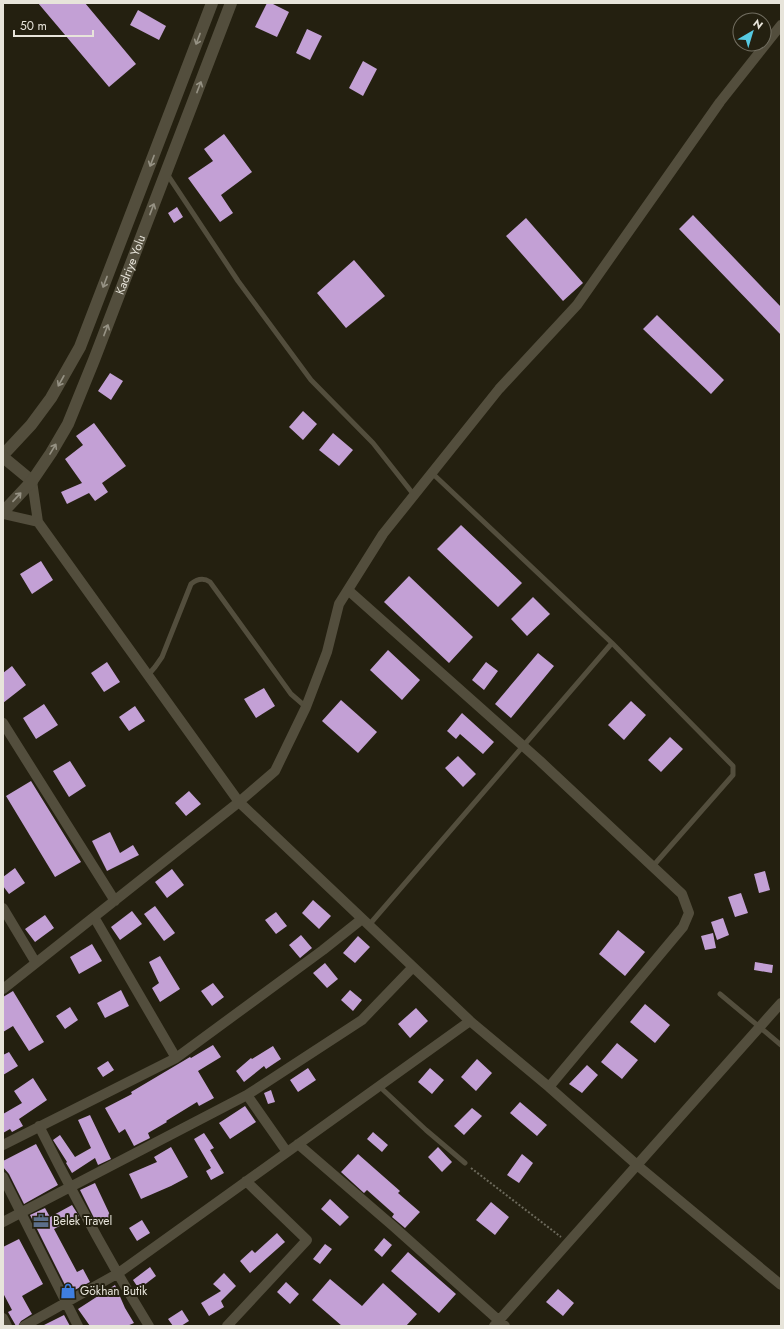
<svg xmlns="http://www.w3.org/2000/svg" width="784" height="1329" viewBox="0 0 784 1329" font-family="Jost,sans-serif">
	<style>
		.building { fill: #c3a0d5 }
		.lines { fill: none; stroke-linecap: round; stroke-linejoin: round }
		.path { stroke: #6c695b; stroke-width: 2; stroke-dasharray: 2 2; stroke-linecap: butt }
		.lane { stroke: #534e3d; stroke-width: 5 }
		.street { stroke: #534e3d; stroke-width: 10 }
		.secondary { stroke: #534e3d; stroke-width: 12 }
		.oneway { stroke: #969284 }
		.labels { text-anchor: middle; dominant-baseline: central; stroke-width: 4; stroke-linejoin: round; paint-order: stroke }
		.street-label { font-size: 12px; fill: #e7e4da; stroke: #242010 }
		.poi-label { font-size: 12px; fill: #e7e4da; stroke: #242010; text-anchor: start }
	</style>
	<rect width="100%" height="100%" fill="#242010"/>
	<path class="building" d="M38,3H85L136,64L109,87Z
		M267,3H271L289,12L277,37L255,27Z
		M138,10L166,26L159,40L130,25Z
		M307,29L322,36L310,60L296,53Z
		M363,61L377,69L363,96L349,88Z
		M224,134L252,172L221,195L233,213L220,222L188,178L213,161L204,149Z
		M177,207L183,217L174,223L168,213Z
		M693,215L781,307V335L679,229Z
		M526,218L583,283L563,301L506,236Z
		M354,260L385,296L346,328L317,293Z
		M657,315L724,380L711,394L643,329Z
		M110,373L123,381L111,400L98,391Z
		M303,411L317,424L303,440L289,427Z
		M94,423L126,466L102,483L108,492L95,501L89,493L67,504L61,492L82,483L65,459L83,445L76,436Z
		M333,433L353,450L339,466L319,450Z
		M461,525L522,583L498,607L437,549Z
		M41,561L53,580L32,594L20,574Z
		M409,576L473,637L449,663L384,602Z
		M533,597L550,614L527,636L511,619Z
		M388,650L420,680L402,700L370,670Z
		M538,653L554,666L511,718L495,704Z
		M107,662L120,682L104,692L91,673Z
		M486,662L498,671L484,690L472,680Z
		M12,666L26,685L3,703V673Z
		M264,688L275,706L256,718L244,699Z
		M341,700L377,732L358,753L322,721Z
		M631,701L646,715L624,740L608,725Z
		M44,704L58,725L36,739L23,718Z
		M135,706L145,721L129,731L119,717Z
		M462,713L494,742L483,754L460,734L456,739L447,731Z
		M670,737L683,749L661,772L648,760Z
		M458,756L476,774L463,787L445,768Z
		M70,761L86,786L69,797L53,771Z
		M31,781L81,862L55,877L6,796Z
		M189,791L201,804L186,816L175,803Z
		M110,832L120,853L133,845L139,855L107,871L92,841Z
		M15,868L25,883L9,894L3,886V877Z
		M172,869L184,885L167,898L155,882Z
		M765,871L770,890L759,893L754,874Z
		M741,893L748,913L735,917L728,897Z
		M313,900L331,916L319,929L302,913Z
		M155,906L175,933L164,941L144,914Z
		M132,911L142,924L120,940L111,927Z
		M276,912L287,926L276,934L265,920Z
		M45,915L54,928L35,942L25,929Z
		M723,918L729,935L717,940L711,922Z
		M618,930L645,952L625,976L599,954Z
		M713,933L716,948L705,950L701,936Z
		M301,935L312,948L300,958L289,945Z
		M358,936L370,947L355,963L343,953Z
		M92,944L102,961L79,974L70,957Z
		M160,956L180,989L160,1002L152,988L159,983L149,962Z
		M755,962L773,965L772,973L754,970Z
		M325,963L338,979L327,988L313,973Z
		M213,983L224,997L212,1006L201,991Z
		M121,990L129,1006L105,1018L97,1003Z
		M350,990L362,1000L353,1011L341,1000Z
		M13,991L44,1042L29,1051L13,1026L3,1032V997Z
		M645,1004L670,1025L655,1043L630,1022Z
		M70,1007L78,1020L65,1029L56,1016Z
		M416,1008L428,1021L410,1038L398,1024Z
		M617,1043L638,1060L622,1079L601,1062Z
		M213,1045L221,1057L198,1071L214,1098L199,1106L197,1102L166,1121L167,1122L148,1133L150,1138L134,1146L125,1129L119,1133L105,1108L132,1094L131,1092L190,1057L191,1058Z
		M273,1046L281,1059L266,1069L264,1066L244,1082L236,1071L251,1058L252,1059Z
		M9,1052L18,1066L3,1075V1055Z
		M477,1059L492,1073L476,1091L461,1077Z
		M108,1061L114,1070L103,1077L97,1068Z
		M587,1065L598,1075L582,1093L569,1084Z
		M308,1068L316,1080L298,1092L290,1080Z
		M430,1068L444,1080L432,1094L418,1082Z
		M33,1078L47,1100L19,1119L23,1126L12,1132L10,1129L3,1133V1114L22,1103L14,1091Z
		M271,1090L275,1102L268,1104L264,1093Z
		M520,1102L547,1125L537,1136L510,1113Z
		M245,1106L256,1122L230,1139L219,1123Z
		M472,1108L482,1116L464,1135L454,1126Z
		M90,1115L111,1159L98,1165L95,1158L72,1173L66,1163L67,1162L53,1140L60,1135L75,1157L91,1148L78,1120Z
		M373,1132L388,1145L382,1152L367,1139Z
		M204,1133L214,1148L210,1150L224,1173L211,1180L206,1171L211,1168L194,1139Z
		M36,1144L58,1185L24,1204L9,1174L3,1167V1161Z
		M171,1147L188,1177L171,1186L141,1199L129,1174L157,1162L154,1157Z
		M438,1147L452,1162L442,1172L428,1157Z
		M358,1154L400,1191L398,1193L420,1212L405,1228L392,1217L394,1214L367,1190L364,1193L341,1172Z
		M522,1154L533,1163L519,1183L507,1175Z
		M95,1183L111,1217L97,1224L80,1190Z
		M330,1199L349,1217L340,1226L321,1209Z
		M491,1202L509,1217L495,1235L476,1220Z
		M72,1205L79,1216L54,1229L77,1272L83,1269L90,1282L69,1293L30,1215L45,1208L50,1217Z
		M142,1220L150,1233L137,1241L129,1228Z
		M277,1233L285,1242L250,1273L240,1261L252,1250L255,1253Z
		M384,1238L392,1245L382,1257L374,1250Z
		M19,1239L43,1284L22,1296L32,1314L21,1321L18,1326H16L8,1312L12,1310L3,1293V1247Z
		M325,1244L332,1249L320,1264L313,1259Z
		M408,1252L456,1294L439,1313L391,1271Z
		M150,1267L156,1276L139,1289L133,1280Z
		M224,1273L236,1286L221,1301L224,1307L209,1316L201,1303L221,1291L213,1284Z
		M330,1279L362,1306L383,1283L417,1314L406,1326H342L312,1300Z
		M286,1282L299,1294L290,1304L277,1292Z
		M115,1285L125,1308L134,1323L127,1326H90L78,1309Z
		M558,1289L574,1303L563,1316L546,1302Z
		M182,1310L189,1321L181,1326H173L168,1319Z
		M64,1315L70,1326H42Z"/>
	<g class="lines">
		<path class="path" d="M471,1168L561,1237"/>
		<path class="lane" d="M167,174L238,281L311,380L373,443L414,495
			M612,643L733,766V775L653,866
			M148,675L155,667L162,657L191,584C197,579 203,577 210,582L291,694L306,707
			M369,925L612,643L432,473
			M720,994L781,1045
			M379,1086L426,1130L465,1163"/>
		<path class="street" d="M32,481L38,522L239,802L470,1021L549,1087L637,1165L781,1285
			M3,514L38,522
			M348,590L540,761L682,894L689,913L683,927L549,1087
			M3,723L115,901
			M3,908L36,963
			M94,917L176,1058
			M3,989L239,802L275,771L306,707L327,652L339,604L383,534L499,389L577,305L720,102L781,25
			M247,1095L287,1152
			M39,1126C73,1194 109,1261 149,1326
			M298,1144L393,1226L505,1326
			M3,1145L176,1058L323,950L362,919
			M3,1177L78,1326
			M3,1222L247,1095L362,1020L413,967
			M3,1318L7,1326
			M24,1326L117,1274L470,1021
			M227,1326L307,1240L246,1181
			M494,1326L781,1003"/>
		<g class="secondary">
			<path d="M3,455L31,425L51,398L80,347L212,3"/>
			<path d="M3,457L32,481"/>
			<path id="s1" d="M3,512L32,481L51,453L68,424L94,360L231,3"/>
		</g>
	</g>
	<defs><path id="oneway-shaft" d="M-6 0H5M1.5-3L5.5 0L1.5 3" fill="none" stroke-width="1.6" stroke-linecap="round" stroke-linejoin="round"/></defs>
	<g class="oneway">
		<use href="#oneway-shaft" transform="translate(198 39) rotate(111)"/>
		<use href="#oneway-shaft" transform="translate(199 87) rotate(-69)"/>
		<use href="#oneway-shaft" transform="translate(152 161) rotate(111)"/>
		<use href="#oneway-shaft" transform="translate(152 209) rotate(-69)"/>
		<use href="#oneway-shaft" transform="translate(105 282) rotate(111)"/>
		<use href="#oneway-shaft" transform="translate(106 330) rotate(-69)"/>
		<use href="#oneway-shaft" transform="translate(61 381) rotate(119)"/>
		<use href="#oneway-shaft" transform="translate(53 449) rotate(-59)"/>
		<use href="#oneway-shaft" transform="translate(17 497) rotate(-47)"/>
	</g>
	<defs>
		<symbol id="office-bare" viewBox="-9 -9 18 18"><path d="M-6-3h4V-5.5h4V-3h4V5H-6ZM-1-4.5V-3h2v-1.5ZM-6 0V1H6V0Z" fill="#5c6f8a" stroke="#242010" stroke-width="2.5" paint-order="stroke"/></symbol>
		<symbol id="shop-bare" viewBox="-9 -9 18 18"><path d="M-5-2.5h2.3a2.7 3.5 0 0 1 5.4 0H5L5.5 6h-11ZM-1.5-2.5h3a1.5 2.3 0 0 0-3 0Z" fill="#3f7fe0" stroke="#242010" stroke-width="2.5" paint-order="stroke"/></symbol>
	</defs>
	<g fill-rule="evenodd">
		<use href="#office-bare" x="30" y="1210" width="22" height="22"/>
		<use href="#shop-bare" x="57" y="1280" width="22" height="22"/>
	</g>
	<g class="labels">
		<g class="street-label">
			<text stroke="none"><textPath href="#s1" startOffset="281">Kadriye Yolu</textPath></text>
		</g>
		<g class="poi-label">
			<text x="53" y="1221">Belek Travel</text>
			<text x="80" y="1291">Gökhan Butik</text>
		</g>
	</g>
	<rect width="784" height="1329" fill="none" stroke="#e7e4da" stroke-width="8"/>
	<g transform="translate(752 32) rotate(38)"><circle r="19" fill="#242010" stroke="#726e61"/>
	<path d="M0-3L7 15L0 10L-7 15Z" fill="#56c9e1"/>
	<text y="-6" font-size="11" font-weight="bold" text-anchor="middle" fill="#e7e4da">N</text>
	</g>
	<path d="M14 30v6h79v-6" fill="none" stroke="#e7e4da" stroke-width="2"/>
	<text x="20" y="30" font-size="12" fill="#e7e4da" stroke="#242010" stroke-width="3" paint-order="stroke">50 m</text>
</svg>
